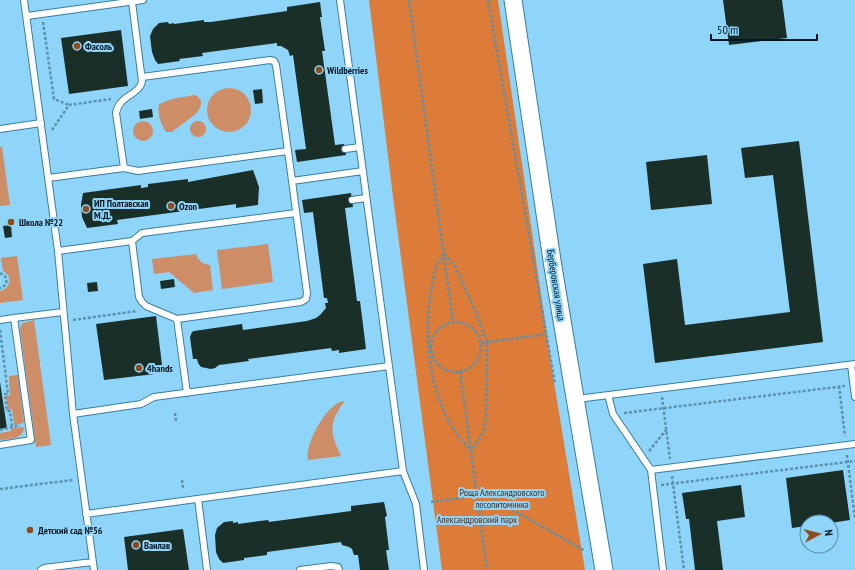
<svg xmlns="http://www.w3.org/2000/svg" width="855" height="570" viewBox="0 0 855 570" font-family="'PT Sans Narrow',sans-serif">
	<style>
		.green { fill: #cd8d66 }
		.forest { fill: #dd7b38 }
		.building { fill: #1a2f28 }
		.lines { fill: none; stroke-linecap: round; stroke-linejoin: round }
		.lane-casing { stroke: #397ea0; stroke-width: 8 }
		.secondary-casing { stroke: #397ea0; stroke-width: 19 }
		.path { stroke: #5c91ad; stroke-width: 2.5; stroke-dasharray: 3 2; stroke-linecap: butt }
		.lane { stroke: #fff; stroke-width: 6 }
		.secondary { stroke: #fff; stroke-width: 17 }
		.poi-dot { fill: #8e4b1c; stroke: #8fd5f9; stroke-width: 1.5 }
		.labels { text-anchor: middle; dominant-baseline: central; stroke-width: 4; stroke-linejoin: round; paint-order: stroke }
		.poi-label { font-size: 10px; font-weight: bold; fill: #001724; stroke: #8fd5f9; text-anchor: start }
		.street-label { font-size: 10px; fill: #001724; stroke: #8fd5f9 }
		.park-label { font-size: 10px; fill: #552d13; stroke: #8fd5f9 }
	</style>
	<rect width="100%" height="100%" fill="#8fd5f9"/>
	<path class="green" d="M207 110a22 22 0 1 1 44 0a22 22 0 1 1-44 0Z
		M194,95C202,97 203,105 198,111C193,117 179,126 172,132H166C161,124 157,114 159,104L172,99Z
		M190 129a8 8 0 1 1 16 0a8 8 0 1 1-16 0Z
		M133 131a10 10 0 1 1 20 0a10 10 0 1 1-20 0Z
		M0,147H2L10,205L0,206Z
		M268,244L273,282L222,289L217,250Z
		M196,254C199,261 202,264 210,265L213,290L194,293L169,272L154,274L152,259Z
		M17,256L23,300L0,303V291C11,288 13,276 3,271L1,258Z
		M34,320L51,445L36,447L20,329L22,323Z
		M18,375L24,423L14,425L12,409L8,410L6,396L10,395L9,376Z
		M343,401L344,402C328,424 330,432 341,456L308,460C304,444 327,404 343,401Z
		M24,427C24,439 10,439 0,440V433L11,431V428Z"/>
	<path class="forest" d="M369,0H498L553,376L585,570H442L393,197Z"/>
	<path class="building" d="M723,0H782L787,38L729,45Z
		M320,2L322,17H320L325,51H322L335,145L344,144L346,155L297,162L295,150L306,149L293,55L290,56L288,50L281,46H277V43L202,53L203,56L179,59L180,61L158,64L155,60L152,52L150,36L153,29L159,23L168,22L169,24L174,23V24L204,20V22H211L287,11V7Z
		M121,30L128,86L69,94L61,38Z
		M262,89L263,103L255,104L253,90Z
		M152,109L153,117L140,119L139,111Z
		M799,141L823,342L655,363L643,264L677,259L685,325L790,312L773,175L745,178L741,148Z
		M707,155L712,204L651,210L646,162Z
		M253,170L259,187L258,205L236,208V204L117,220L118,224L87,228L82,217L81,205L83,193L141,185V188L148,187V184L188,179V182Z
		M351,193L353,207L345,208L357,301H360L366,349L339,353V350L332,351L331,348L248,359L249,361L219,365L215,368L211,369L201,367L198,363L197,359H193L190,337L192,332L194,331L242,324L243,330L307,321L316,318L320,315L326,308L325,303H328L327,298H324L313,212L304,213L302,200Z
		M11,225L12,237L5,238L3,226Z
		M174,279L175,287L161,289L160,281Z
		M97,282L98,291L88,292L87,283Z
		M156,316L163,373L104,380L96,324Z
		M0,382L7,428L0,429Z
		M843,470L850,520L831,523L807,522V526L792,528L786,478Z
		M741,485L745,517L717,521L723,570H695L689,519H686L682,493Z
		M384,502L387,516L385,517L389,550H386L389,570H360L358,555H354L352,549L349,547L342,545L341,542L267,552V555L244,558V560L223,563L219,559L216,552L215,535L217,528L224,522L233,521V523L238,522V524L268,520L269,522L351,511V506Z
		M183,529L189,570H128L124,537Z"/>
	<g class="lines">
		<defs>
			<path id="lane" d="M24,0L58,251L73,414L94,570
				M340,0L403,471L416,504L424,570
				M27,16L143,0
				M0,129L41,123
				M345,149L360,147
				M124,168L138,171L288,151L276,65L274,61L270,60L142,77
				M48,178L124,168L116,113C119,95 140,95 142,81L132,2
				M292,181L363,171
				M352,200L366,198
				M132,241L142,233L296,213
				M58,251L132,241L139,297L142,302L146,306L177,319
				M0,320L14,318
				M851,365L855,397
				M187,393L177,319L301,302L306,299L307,293L288,151
				M608,395L613,414L651,470L663,570
				M577,399L855,364
				M73,414L141,404L154,397L389,366
				M0,445L31,440L14,318L63,312
				M651,470L855,444
				M198,499L207,570
				M86,514L403,471
				M41,570L44,568L92,562
				M300,570L331,566L338,567L339,570"/>
			<path id="secondary" d="M513,0L553,267L604,570"/>
		</defs>
		<use href="#lane" class="lane-casing"/>
		<use href="#secondary" class="secondary-casing"/>
		<path class="path" d="M409,0L453,322
			M488,0L555,384
			M43,22L54,99L69,105
			M52,130L69,105L111,99
			M444,254L455,266L477,315L487,342L486,421L483,433L471,451C460,439 450,426 444,411C427,374 425,331 431,291C433,283 434,272 437,264C439,261 442,258 444,254Z
			M0,273L5,276C8,282 6,286 0,288
			M73,320L137,311
			M431 347a25 25 0 1 1 50 0a25 25 0 1 1-50 0Z
			M0,330L8,394H5L7,411H10L12,427
			M481,343L546,334
			M460,371L487,570
			M839,386L845,436
			M662,397L670,459
			M175,413L176,421
			M624,413L845,386
			M0,430L20,425
			M649,451L666,430
			M847,455L855,519
			M672,476L684,570
			M182,480L183,489
			M661,485L855,461
			M0,489L73,480
			M431,502L485,494L585,551"/>
		<use href="#lane" class="lane"/>
		<use href="#secondary" class="secondary"/>
	</g>
	<g class="poi-dot">
		<circle cx="77" cy="46" r="4"/>
		<circle cx="319" cy="70" r="4"/>
		<circle cx="171" cy="206" r="4"/>
		<circle cx="86" cy="209" r="4"/>
		<circle cx="11" cy="222" r="4"/>
		<circle cx="139" cy="368" r="4"/>
		<circle cx="30" cy="530" r="4"/>
		<circle cx="136" cy="545" r="4"/>
	</g>
	<g class="labels">
		<g class="poi-label">
			<text x="85" y="46">Фасоль</text>
			<text x="327" y="70">Wildberries</text>
			<text x="94" y="203">ИП Полтавская<tspan x="94" dy="12">М.Д.</tspan></text>
			<text x="179" y="206">Ozon</text>
			<text x="19" y="222">Школа №22</text>
			<text x="147" y="368">4hands</text>
			<text x="38" y="530">Детский сад №56</text>
			<text x="144" y="545">Ванлав</text>
		</g>
		<g class="street-label">
			<text transform="translate(556 285) rotate(81)">Берберовская улица</text>
		</g>
		<g class="park-label">
			<text x="502" y="492">Роща Александровского<tspan x="502" dy="12">лесопитомника</tspan></text>
			<text x="477" y="519">Александровский парк</text>
		</g>
	</g>
	<g transform="translate(819 534) rotate(83)"><circle r="19" fill="#8fd5f9" stroke="#5689a4"/>
	<path d="M0-3L7 15L0 10L-7 15Z" fill="#8e4b1c"/>
	<text y="-6" font-size="11" font-weight="bold" text-anchor="middle" fill="#001724">N</text>
	</g>
	<path d="M711 34v6h106v-6" fill="none" stroke="#001724" stroke-width="2"/>
	<text x="717" y="34" font-size="12" fill="#001724" stroke="#8fd5f9" stroke-width="3" paint-order="stroke">50 m</text>
</svg>
